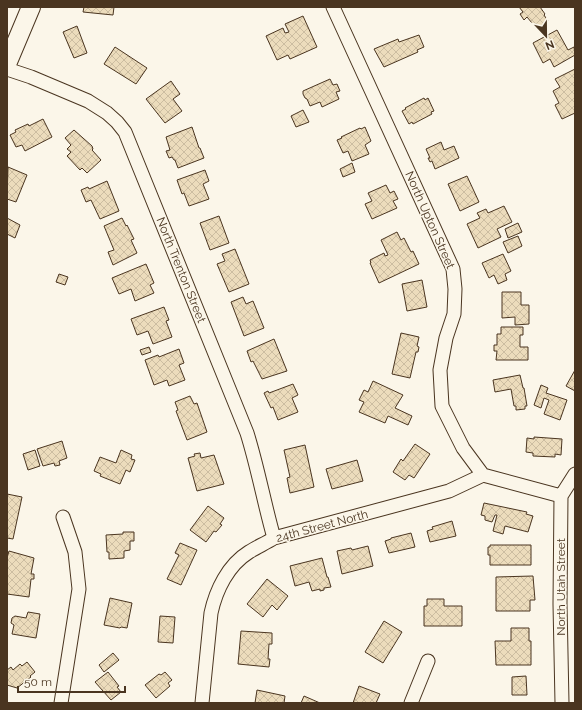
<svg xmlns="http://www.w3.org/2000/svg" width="582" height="710" viewBox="0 0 582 710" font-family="Raleway,sans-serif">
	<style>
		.building { fill: url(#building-cross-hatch); stroke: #4a3520 }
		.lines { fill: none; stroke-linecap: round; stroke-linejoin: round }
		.street-casing { stroke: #4a3520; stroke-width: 15 }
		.secondary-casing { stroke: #4a3520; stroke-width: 20 }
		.street { stroke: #fbf6e9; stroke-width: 13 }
		.secondary { stroke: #fbf6e9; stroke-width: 18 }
		.labels { text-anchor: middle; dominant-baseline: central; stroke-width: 3; stroke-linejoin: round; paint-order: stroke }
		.street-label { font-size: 12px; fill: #4a3520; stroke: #fbf6e9 }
	</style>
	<defs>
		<pattern id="building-cross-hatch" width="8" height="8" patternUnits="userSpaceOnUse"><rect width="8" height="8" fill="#ecdcbc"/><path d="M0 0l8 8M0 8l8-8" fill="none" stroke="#ccbda1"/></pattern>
	</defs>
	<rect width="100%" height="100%" fill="#fbf6e9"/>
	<path class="building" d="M84,7H114L113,15L83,12Z
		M519,7H540L545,14L544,15L548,21L537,29L527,17L524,20L520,14L523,12Z
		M303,16L317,47L290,59L288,55L277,60L266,36L283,28L285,33L289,32L285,24Z
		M77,26L87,53L74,58L63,32Z
		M557,30L568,50L574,47L575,55L554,67L550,59L543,63L533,43Z
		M419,35L424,47L417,50L418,52L384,67L374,49L398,39L399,42Z
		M115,47L147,68L136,84L104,64Z
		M575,69V113L562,119L555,105L559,103L553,91L560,87L555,79Z
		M330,79L333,85L337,84L340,91L336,92L339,99L322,107L320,102L310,106L307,99L305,98L303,94V91Z
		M171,81L180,94L173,99L182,111L165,123L146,99Z
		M424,98L425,100L428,98L434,111L431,112L432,114L413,124L412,122L409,124L402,111L406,109L405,108Z
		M303,110L309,122L296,127L291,116Z
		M43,119L52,137L25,151L22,145L16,147L10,135L16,132L15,130L28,124L29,126Z
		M192,127L199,148H200L204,158L178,168L175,160H174L172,157L169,158L166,151L170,150L166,137Z
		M365,127L371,141L365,145L369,154L352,161L348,151L343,153L337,140L342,138L341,137L360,128L361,129Z
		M74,130L92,146L93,149L92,150L101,160L87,173L82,168L80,170L67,156L71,152L67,149L71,145L65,138Z
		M441,142L444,150L454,146L459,158L435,169L432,161L430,162L428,158H430L426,149Z
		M352,163L355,172L343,177L340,169Z
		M8,167L27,175L16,202L7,199Z
		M205,170L209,181L203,184L209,199L189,206L184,193L182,194L177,180Z
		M467,176L479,202L460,211L448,184Z
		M107,181L119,211L100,219L91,200L86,202L81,190L88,187L89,189Z
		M386,185L390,193L394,191L398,199L393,201L397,208L372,219L365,204L372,201L368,193Z
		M504,206L512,222L497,229L501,237L478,248L467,224L480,218L477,213L486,209L488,213Z
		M219,216L229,243L210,250L200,223Z
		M7,218L20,225L15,238L7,234Z
		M122,218L126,226L127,225L134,239L131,240L137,253L113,265L108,252L114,250L104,226Z
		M518,223L522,232L508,238L505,229Z
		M397,232L401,240L404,238L411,252L413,251L419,264L379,283L370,263H371L370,260L384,253L385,256L388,255L381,240Z
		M518,236L522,246L508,253L503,242Z
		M235,249L249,284L229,292L217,264L225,261L222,254Z
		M503,254L511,271L505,274L507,280L498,284L494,275L489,278L482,263Z
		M146,264L154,283L150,285L154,293L135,301L131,289L119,294L112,278Z
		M59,274L68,277L65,285L56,282Z
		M422,280L427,307L407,311L402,284Z
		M502,292H521V305H529V324L515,325V317L502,318Z
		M243,297L246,304L253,301L264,328L244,336L231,302Z
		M164,307L169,320L166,321L172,337L153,344L148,331L137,335L131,319Z
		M501,327H523V335H520V347H528V360H496L497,351H494V345H497V334H501Z
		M401,333L419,337L417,346L419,347L418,352H416L410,378L392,374Z
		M274,339L287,371L262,379L253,361L251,362L247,351Z
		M149,347L151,352L142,355L140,350Z
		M179,349L184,363L179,365L185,380L169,386L167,380L154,385L145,360L158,355L159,357Z
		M575,370V391L566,386Z
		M520,375L523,388H524L527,406H525V409L516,410V406H514L511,389L495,392L493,380Z
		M373,381L403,395L395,408L412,416L408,425L388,416L385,423L359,412L364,402L359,400L364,390L368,392Z
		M293,384L298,395L292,398L298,412L278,420L273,407L271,408L264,393L268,391L269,393Z
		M541,385L548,388L546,393L567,400L560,420L544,414L549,400L544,398L541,408L534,405Z
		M190,396L194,404L197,403L207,432L187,440L176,411L178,410L175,402Z
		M534,437L562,439L561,455L555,454V457L533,456V453L526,452L527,438L534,439Z
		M62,441L67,458L59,461L60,465L55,466L54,463L43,466L37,449Z
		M415,444L430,454L414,478L409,475L405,480L393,472L401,459L403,461Z
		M305,445L314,487L290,493L287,478L290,477L284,450Z
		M35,450L40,466L28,470L23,454Z
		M121,450L132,455L131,459L135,460L130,472L126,470L120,484L100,476L101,474L94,471L100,457L116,463Z
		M200,453L201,458L214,455L224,484L197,491L188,458L195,456L194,454Z
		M357,460L363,481L332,489L326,469Z
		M7,494L22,497L13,539L7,538Z
		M484,503L527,512L526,514L533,516L528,532L505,526L503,534L493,531L497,515H495L492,522L485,520V516L481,515Z
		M208,506L224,518L220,524L222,525L216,532L214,531L206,542L190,530Z
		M452,521L456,536L430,542L427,531L433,529L432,527Z
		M123,532H134V541H130V550L124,551V558L109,559V552H107L106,535L123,534Z
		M411,533L415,547L389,553L385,541L391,539V538Z
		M180,543L197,550L181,585L167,579L179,555L175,553Z
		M490,545H531V565H490V555H488V547H490Z
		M368,546L373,566L342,574L337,551L351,548L352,550Z
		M9,551L34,558L31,574H34V579H31L29,597L7,594V558Z
		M322,558L327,577H328L331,587L324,588V590L320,591V589L312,591L309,582L295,586L290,566Z
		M533,576L535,600H530V611H496V577Z
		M267,579L288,596L277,610L272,605L263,617L247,604Z
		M110,598L132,603L127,628L121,627L120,628L104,625Z
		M427,599H444V606H462V626H424V606H427Z
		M28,612L40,614L36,638L12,634L14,625L11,623L12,618L15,616L26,618Z
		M160,616L175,617L173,643L158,642Z
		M384,621L402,632L383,663L365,652Z
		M511,628H529V641H531V665H496L495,641H511Z
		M241,631L272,633V644H269L268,659H270L269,667L238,664Z
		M113,653L119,660L104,672L99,665Z
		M27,662L35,672L30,676L31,677L17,688L7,685V670L11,667L13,670L20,664L22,666Z
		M108,672L119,686L117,687L121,692L111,700L95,682Z
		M165,672L172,680L168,683L170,686L156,698L145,685L159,674L161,675Z
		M526,676L527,695H512V677Z
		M359,686L380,694L376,703H353Z
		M257,690L285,696L284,703H255Z
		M304,696L320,703H301Z"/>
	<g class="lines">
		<defs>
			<path id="street" d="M333,7L453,269L455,289L454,314L446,338L440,370L442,406L463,448L483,475L561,496
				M7,69L31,77L88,101L107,113L117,122L125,132L247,433C258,468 264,503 274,538
				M61,703L79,589L75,552L63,517
				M202,703L211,613C216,590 228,565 249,552C257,547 266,543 274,538L449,491L483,475
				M411,703L428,661
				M562,703L560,604L561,496L575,474"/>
			<path id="secondary" d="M7,64L31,7"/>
		</defs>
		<use href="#street" class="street-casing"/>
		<use href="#secondary" class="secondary-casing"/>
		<use href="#street" class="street"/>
		<use href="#secondary" class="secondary"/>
	</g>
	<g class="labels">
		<g class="street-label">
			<text transform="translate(430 220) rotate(66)">North Upton Street</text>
			<text transform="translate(181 270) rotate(68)">North Trenton Street</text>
			<text transform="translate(322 526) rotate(-15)">24th Street North</text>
			<text transform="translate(561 587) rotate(-90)">North Utah Street</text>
		</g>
	</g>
	<rect width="582" height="710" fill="none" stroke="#4a3520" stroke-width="16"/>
	<g transform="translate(546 36) rotate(158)" stroke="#fbf6e9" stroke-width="3" paint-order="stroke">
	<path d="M0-3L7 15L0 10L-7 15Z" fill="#4a3520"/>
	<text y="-6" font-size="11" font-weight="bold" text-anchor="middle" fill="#4a3520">N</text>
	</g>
	<path d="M18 686v6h107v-6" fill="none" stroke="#4a3520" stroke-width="2"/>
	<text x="24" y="686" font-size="12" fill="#4a3520" stroke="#fbf6e9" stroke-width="3" paint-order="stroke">50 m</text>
</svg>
